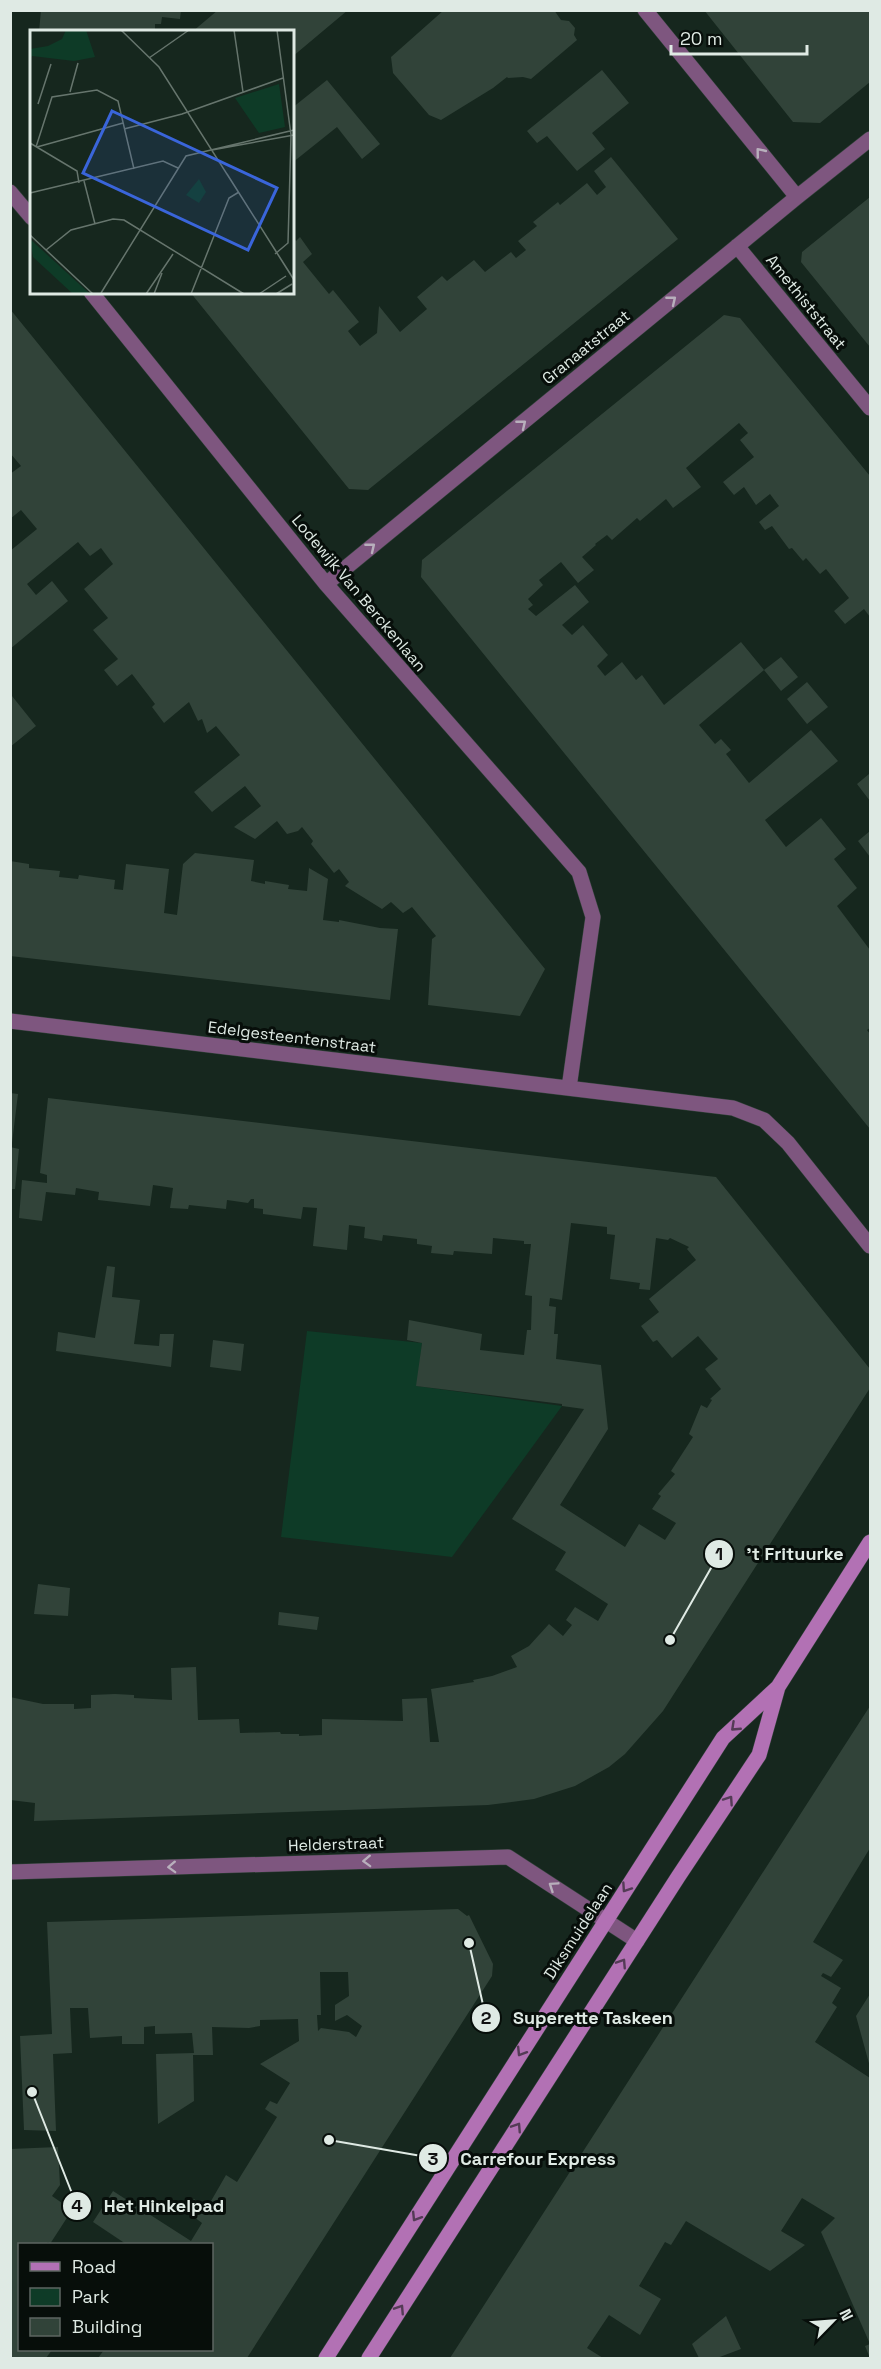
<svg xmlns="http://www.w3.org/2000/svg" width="881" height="2369" viewBox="0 0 881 2369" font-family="'Space Grotesk',sans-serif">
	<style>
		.green { fill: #0e3b27 }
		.building { fill: #314339; fill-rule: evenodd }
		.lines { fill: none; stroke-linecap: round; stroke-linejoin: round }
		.street-casing { stroke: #32423a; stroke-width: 16 }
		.secondary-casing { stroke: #32423a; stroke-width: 16 }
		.street { stroke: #7e567f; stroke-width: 15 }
		.secondary { stroke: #b271b4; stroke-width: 15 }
		.oneway { stroke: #b8afbc }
		.oneway2 { stroke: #543b56 }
		.labels { text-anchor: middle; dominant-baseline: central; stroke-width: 6; stroke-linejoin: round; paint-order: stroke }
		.street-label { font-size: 16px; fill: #dfeae4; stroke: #070e0a }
		.inset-road { fill: none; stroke: #66756d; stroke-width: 1.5 }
		.view { fill: #3a65da; fill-opacity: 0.15; stroke: #3a65da; stroke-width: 3 }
		.inset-edge { fill: none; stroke: #dfeae4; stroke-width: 3 }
		.leader { fill: none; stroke: #dfeae4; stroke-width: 2 }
		.callout-dot { fill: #dfeae4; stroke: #070e0a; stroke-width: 2 }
		.mark-label { font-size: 18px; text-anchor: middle; font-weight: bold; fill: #111 }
		.callout-label { font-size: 18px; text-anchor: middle; font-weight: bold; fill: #dfeae4; stroke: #070e0a; stroke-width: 6; stroke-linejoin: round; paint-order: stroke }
	</style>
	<rect width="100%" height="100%" fill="#16271e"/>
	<path class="green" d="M307,1331L422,1343L417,1386L562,1406L452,1557L281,1537Z"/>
	<path class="building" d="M41,10H181L180,19L162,17L161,24H155V32H39Z
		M218,10H348L292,57V32H192Z
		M444,10H554L561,20L569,21L575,28L574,35L577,40L531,79L523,77L508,78L507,77L493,88L441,120L429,115L393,73L391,57Z
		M704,10H870V82L820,123L793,122Z
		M602,70L629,103L592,133L605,149L577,171L547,136L537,143L527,131Z
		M327,80L380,144L362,159L337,127L292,163V108Z
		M611,157L678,239L368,490L349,489L190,292H292V236L296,241L300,237L312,254L303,262L329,294L333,290L359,322L348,331L360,346L377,333L379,306L400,332L427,309L417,297L442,276L447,281L474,260L485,272L511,252L516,258L526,250L518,241L537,226L533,222L558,202L560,205L587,183L597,195L606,187L594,171Z
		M870,197V347L801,262L802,252Z
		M10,309L545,969L520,1016L428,1005L432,939L436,936L412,907L403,913L391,902L382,909L345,886L349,882L339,869L334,873L311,844L313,841L302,827L298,831L287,834L277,821L255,839L234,827L261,806L245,786L212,812L194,792L240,755L216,726L207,733L202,719L198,721L189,702L164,723L152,707L155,704L132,674L117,686L104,670L118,659L93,630L108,618L84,589L113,564L101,548L90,556L78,542L27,584L36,595L52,581L68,601L10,649V551L37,529L21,510L10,519V474L21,466L10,453Z
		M724,315L740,318L870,476V617L864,609L845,624L834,611L849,598L826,569L820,574L806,558L803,561L792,548L789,549L772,526L765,530L759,522L779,506L770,494L756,505L744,487L734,495L723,482L754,457L740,440L748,433L739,423L686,468L701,487L673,508L666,499L640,521L637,518L612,540L607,535L595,544L596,545L582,557L594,570L578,583L561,562L539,580L543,585L528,599L533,605L528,609L536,616L575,585L589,602L562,625L572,635L583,625L608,655L597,666L605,676L622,662L636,680L642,675L664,705L741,642L764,670L699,725L715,744L721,739L731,750L726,754L749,783L811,730L838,761L765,820L786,847L821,818L846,849L834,859L857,888L837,906L870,950V1028L867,1030L870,1034V1129L421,577L422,560Z
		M781,657L798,677L781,691L764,670Z
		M807,682L828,707L807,724L787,699Z
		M12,696L36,726L10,747V699Z
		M869,774L870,776V801L857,784Z
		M870,831V857L858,841Z
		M195,853L254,860L251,881L265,884V881L289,885L288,889L307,891L309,868L328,879L323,920L339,922V920L380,928L398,929L390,1000L10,956V861L29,864V868L60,871L59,877L78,879L79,875L115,880L114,889L123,890L126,864L169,869L164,913L177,915L183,864Z
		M10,1093L18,1094L12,1143L10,1142Z
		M48,1098L716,1177L870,1369V1388L663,1711L625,1754L609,1767L575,1786L534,1799L488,1805L34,1821L35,1803L10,1800V1697L43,1704H74V1709L91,1708V1695L115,1694L134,1695V1698L172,1700L171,1668L196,1667L198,1720L239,1719L240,1733L280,1732L281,1734H299V1736L322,1735V1719L403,1721L402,1699L427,1698L430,1742H439L431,1689L474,1682L473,1680L492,1676L517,1667L511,1656L529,1646L549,1624L563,1636L572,1625L566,1620L575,1607L598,1621L608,1604L555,1570L566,1552L512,1519L584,1409L562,1406V1404L416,1386L422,1343L407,1340L409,1320L482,1334L480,1350L524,1355L527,1330H531L532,1296L525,1295L531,1244H524V1241L493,1238L492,1254L454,1251L453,1255L431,1253L432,1246L417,1244V1239L383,1235L382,1241L364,1238L365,1227L349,1225L347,1250L313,1246L317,1208L303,1207L301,1219L263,1214V1209L254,1208V1199H251L248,1203L227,1200L226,1209L189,1205L188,1209L170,1208L173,1188L153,1185L150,1206L98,1200L99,1192L76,1188L75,1195L46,1192L42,1221L19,1218L22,1180L47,1183V1175L40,1173ZM571,1223L607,1227V1234L615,1235L610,1279L640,1283L639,1289L650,1290L656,1238L668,1240L670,1238L689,1247L687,1249L696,1260L649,1299L659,1312L641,1326L653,1342L657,1340L672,1358L698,1336L718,1359L705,1369L721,1389L710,1399L712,1400L707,1408L701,1405L689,1434L693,1437L671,1471L675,1474L658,1494L661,1496L652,1509L676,1523L665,1540L639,1524L625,1547L560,1505L608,1429L601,1365L556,1359L558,1334H554L556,1307L549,1306L550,1298L562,1300Z
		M10,1147L19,1149L15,1189H10Z
		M107,1266L115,1267L112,1297L140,1300L134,1344L159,1346L160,1334H174L171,1367L56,1351L58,1332L95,1338Z
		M213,1340L244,1344L241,1371L210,1367Z
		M38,1584L70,1588L68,1616L34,1614Z
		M279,1612L319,1617L317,1630L278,1625Z
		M870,1706V1848L813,1942L843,1960L831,1977L823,1973L821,1976L841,1988L832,2003L837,2007L815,2042L870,2078V2358L865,2346L870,2344L821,2232L835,2218L802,2198L781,2231L805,2245L770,2271L686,2221L671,2245L665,2242L639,2286L661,2299L640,2335L609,2315L587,2348L603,2358H450Z
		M458,1909L467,1916L469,1915L493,1964L492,1976L247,2358H98L104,2350H212V2244H126L93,2222L113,2191L191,2241L202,2223L186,2211L194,2199L207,2208L226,2175L237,2182L277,2117L265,2109L270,2101L277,2104L290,2083L260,2064L299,2041L298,2019L260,2020V2026L249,2028L212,2027L213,2055H193L194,2101L158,2124L156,2054L194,2053L192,2033L155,2034V2026L144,2027V2044H122V2036L90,2038L88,2008H70L72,2053L53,2054L56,2131L24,2130L20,2036L52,2034L47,1922ZM320,1972H348L349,1996L335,2005V2021L347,2015L362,2026L356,2037L349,2032L321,2028L318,2031L317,2015H321Z
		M870,1994V2067L856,2016Z
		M58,2147L60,2185L52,2196L72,2210L50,2244L48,2242L46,2244H20V2350H52L46,2358H10V2149Z
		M726,2316L741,2349L717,2358H699L692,2344Z"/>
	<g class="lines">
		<defs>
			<path id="street" d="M645,10L797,197
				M10,192L32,218
				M737,246L870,408
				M91,292L326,584L579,872L593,917L569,1088
				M326,584L797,197L870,139
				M10,1021L733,1108L764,1120L788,1143L870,1246
				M10,1872L508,1857L637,1941"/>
			<path id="secondary" d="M326,2358L723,1738L778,1687L870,1542
				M369,2358L678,1877L759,1755L778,1687"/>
		</defs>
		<use href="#street" class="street-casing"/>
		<use href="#secondary" class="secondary-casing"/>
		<use href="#street" class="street"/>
		<use href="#secondary" class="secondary"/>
	</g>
	<defs><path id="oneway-chevron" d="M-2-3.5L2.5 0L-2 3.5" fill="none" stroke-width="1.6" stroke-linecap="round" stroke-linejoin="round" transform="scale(1.5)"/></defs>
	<g class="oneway">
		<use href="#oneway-chevron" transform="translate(760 152) rotate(-129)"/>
		<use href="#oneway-chevron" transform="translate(672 300) rotate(-39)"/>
		<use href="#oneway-chevron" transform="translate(522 424) rotate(-39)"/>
		<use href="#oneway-chevron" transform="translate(371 547) rotate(-39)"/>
		<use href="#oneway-chevron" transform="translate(367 1861) rotate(178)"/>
		<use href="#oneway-chevron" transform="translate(172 1867) rotate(178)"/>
		<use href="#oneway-chevron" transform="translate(553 1886) rotate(-146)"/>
	</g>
	<g class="oneway2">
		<use href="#oneway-chevron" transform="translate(735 1727) rotate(137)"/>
		<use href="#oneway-chevron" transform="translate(729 1800) rotate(-56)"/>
		<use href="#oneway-chevron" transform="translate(626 1888) rotate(124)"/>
		<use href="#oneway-chevron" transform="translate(622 1963) rotate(-57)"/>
		<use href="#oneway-chevron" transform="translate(521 2052) rotate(122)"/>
		<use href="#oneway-chevron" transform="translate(517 2127) rotate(-57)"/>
		<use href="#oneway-chevron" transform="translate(416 2217) rotate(122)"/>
		<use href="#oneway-chevron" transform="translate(400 2309) rotate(-57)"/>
	</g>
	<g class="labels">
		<g class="street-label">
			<text transform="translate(806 302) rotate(51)">Amethiststraat</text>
			<text transform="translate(586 347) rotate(-39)">Granaatstraat</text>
			<text transform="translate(359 593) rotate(50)">Lodewijk Van Berckenlaan</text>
			<text transform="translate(292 1037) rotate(7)">Edelgesteentenstraat</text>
			<text transform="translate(336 1844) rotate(-2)">Helderstraat</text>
			<text transform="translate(578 1931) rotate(-57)">Diksmuidelaan</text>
		</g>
	</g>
	<g transform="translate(30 30)">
		<rect width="264" height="264" fill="#16271e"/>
		<path d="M36,0H56L65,27L44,31L2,26L0,30V19L18,16L32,9ZM249,54L255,97L229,103L205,68ZM169,149L176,162L169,173L156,165ZM0,209L59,263V264H43L3,227Z" fill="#0e3b27"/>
		<path class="inset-road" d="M91,0L129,37L261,245M204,0L213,62M119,28L159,0M40,62L48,33M8,74L21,34M94,99L152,84L253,48M0,113L47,141L49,153M6,117L22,67L67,60L88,71L104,139M7,117L93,93M182,120L264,105M197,144L264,250M54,151L65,194M0,163L133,131L148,138M0,205L63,264M16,220L41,200L83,189L94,190L214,264M245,224L258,213L261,105L247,0M71,263L156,126L264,100M116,264L143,224M124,264L132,243M161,264L199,168L209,162M229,264L256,246M246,264L262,254"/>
		<path class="view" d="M82,81L247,158L218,220L53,143Z"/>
		<rect width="264" height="264" class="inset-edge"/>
	</g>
	<path class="leader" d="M670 1640L719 1554M469 1943L486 2018M329 2140L433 2158M32 2092L77 2206"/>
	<g class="callout-dot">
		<circle cx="670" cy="1640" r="6"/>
		<circle cx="469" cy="1943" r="6"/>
		<circle cx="329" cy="2140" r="6"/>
		<circle cx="32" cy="2092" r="6"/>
		<circle cx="719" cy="1554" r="15"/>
		<circle cx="486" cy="2018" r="15"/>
		<circle cx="433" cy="2158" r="15"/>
		<circle cx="77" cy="2206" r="15"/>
	</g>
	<g class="mark-label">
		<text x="719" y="1560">1</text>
		<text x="486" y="2024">2</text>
		<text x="433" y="2165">3</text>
		<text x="77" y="2212">4</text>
	</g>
	<g class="callout-label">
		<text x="795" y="1560">'t Frituurke</text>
		<text x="593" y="2024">Superette Taskeen</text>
		<text x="538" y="2165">Carrefour Express</text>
		<text x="164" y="2212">Het Hinkelpad</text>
	</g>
	<rect width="881" height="2369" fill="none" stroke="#dfeae4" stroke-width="24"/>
	<rect x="18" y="2243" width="195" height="108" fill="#070e0a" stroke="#5d6661" stroke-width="1.5"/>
	<rect x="30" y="2262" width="30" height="9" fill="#b271b4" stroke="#5d6661" stroke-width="1.5"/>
	<text x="72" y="2273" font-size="18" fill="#dfeae4">Road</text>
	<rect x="30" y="2288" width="30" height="18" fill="#0e3b27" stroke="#5d6661" stroke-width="1.5"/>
	<text x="72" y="2303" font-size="18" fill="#dfeae4">Park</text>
	<rect x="30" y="2318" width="30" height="18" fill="#314339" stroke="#5d6661" stroke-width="1.5"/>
	<text x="72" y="2333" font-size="18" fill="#dfeae4">Building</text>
	<g transform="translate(833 2321) rotate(65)" stroke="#070e0a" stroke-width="4.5" paint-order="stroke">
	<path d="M0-4.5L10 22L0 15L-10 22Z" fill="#dfeae4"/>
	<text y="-9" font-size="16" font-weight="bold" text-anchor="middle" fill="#dfeae4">N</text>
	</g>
	<path d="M671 45v9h136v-9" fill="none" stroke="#dfeae4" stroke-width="3"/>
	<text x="680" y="45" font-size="18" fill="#dfeae4" stroke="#070e0a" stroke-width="4.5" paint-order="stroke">20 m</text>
</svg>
